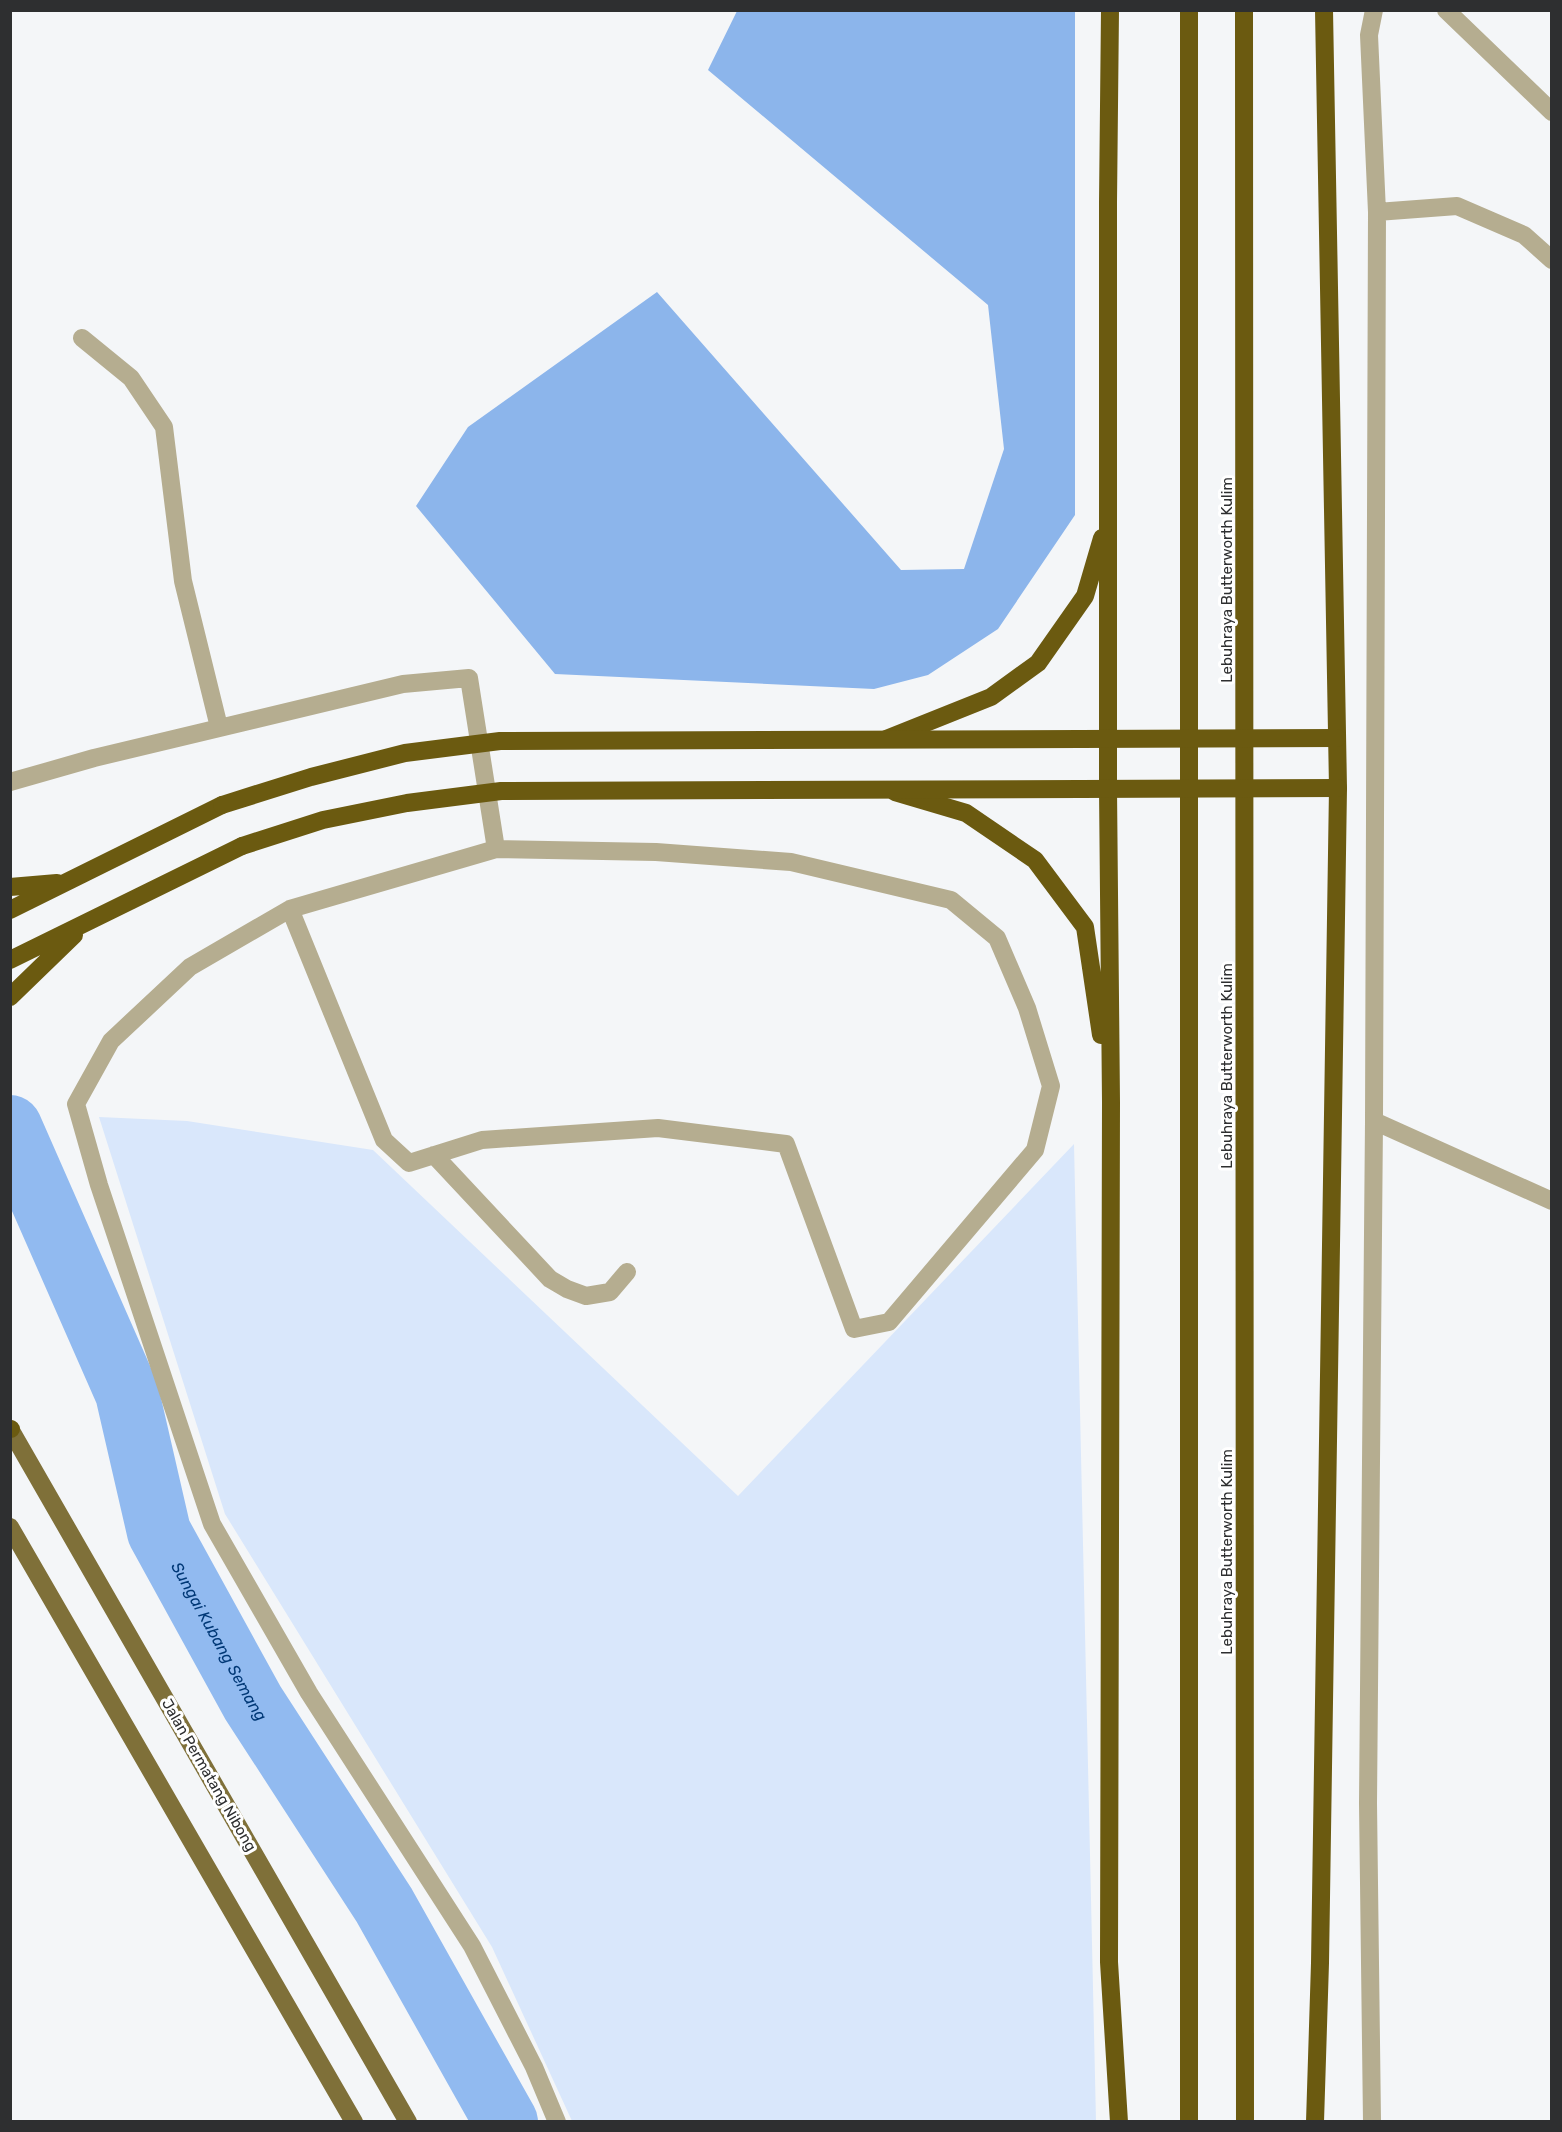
<svg xmlns="http://www.w3.org/2000/svg" width="1562" height="2132" viewBox="0 0 1562 2132" font-family="Rubik,sans-serif">
	<style>
		.green { fill: #d9e7fb }
		.forest { fill: #8cb5eb }
		.lines { fill: none; stroke-linecap: round; stroke-linejoin: round }
		.river { stroke: #91baf0; stroke-width: 64 }
		.minor { stroke: #b5ad90; stroke-width: 18 }
		.major { stroke: #7f7039; stroke-width: 18 }
		.highway { stroke: #6b5a10; stroke-width: 18 }
		.highway-bridge { stroke: #6b5a10; stroke-width: 18 }
		.labels { text-anchor: middle; dominant-baseline: central; stroke-width: 6; stroke-linejoin: round; paint-order: stroke }
		.street-label { font-size: 15px; fill: #2e2f30; stroke: #fff }
		.water-label { font-size: 16px; font-style: italic; fill: #003876; stroke: #fff }
	</style>
	<rect width="100%" height="100%" fill="#f4f6f8"/>
	<path class="green" d="M99,1117L187,1121L373,1150L738,1496L1074,1144L1096,2121H572L492,1947L225,1514Z"/>
	<path class="forest" d="M737,11H1075V515L998,629L928,675L874,689L555,674L416,506L468,427L657,292L901,570L964,569L1004,449L988,305L708,70Z"/>
	<g class="lines">
		<path class="river" id="s1" d="M10,1127L127,1393L159,1532L253,1703L384,1905L506,2122"/>
		<path class="minor" d="M1446,10L1552,112
			M1377,212L1457,206L1524,235L1552,260
			M82,338L131,378L164,427L183,581L219,727
			M10,782L94,758L403,684L469,678L496,849
			M290,909L384,1140L409,1163L482,1140L658,1128L786,1144L854,1329L889,1322L1035,1150L1051,1086L1027,1008L997,938L951,900L791,862L656,852L496,849L290,909L190,967L111,1041L76,1104L99,1185L212,1524L309,1693L472,1946L534,2067L557,2122
			M1374,1121L1552,1201
			M434,1155L550,1279L567,1289L586,1296L610,1292L627,1272
			M1372,2122L1368,1803L1374,1121L1377,212L1369,35L1374,10"/>
		<path class="major" d="M10,1429L408,2122
			M10,1527L354,2122"/>
		<path class="highway" d="M1110,10L1108,202V789L1111,1102L1109,1962L1119,2122
			M1189,10V2122
			M1244,10L1245,2122
			M886,739L991,697L1038,663L1085,596L1102,538
			M895,792L966,813L1035,860L1085,927L1101,1035
			M10,887L57,883
			M10,910L222,805
			M10,960L242,846
			M10,997L74,935
			M10,1429H11
			M1315,2122L1320,1963L1338,788L1324,10"/>
		<path class="highway-bridge" d="M222,805L311,777L405,753L500,741L1337,738
			M242,846L323,820L407,803L501,791L1338,788"/>
	</g>
	<g class="labels">
		<g class="street-label">
			<text transform="translate(1227 580) rotate(-90)">Lebuhraya Butterworth Kulim</text>
			<text transform="translate(1227 1066) rotate(-90)">Lebuhraya Butterworth Kulim</text>
			<text transform="translate(1227 1552) rotate(-90)">Lebuhraya Butterworth Kulim</text>
			<text transform="translate(209 1775) rotate(60)">Jalan Permatang Nibong</text>
		</g>
		<g class="water-label">
			<text stroke="none"><textPath href="#s1" startOffset="558">Sungai Kubang Semang</textPath></text>
		</g>
	</g>
	<rect width="1562" height="2132" fill="none" stroke="#2e2f30" stroke-width="24"/>
</svg>
